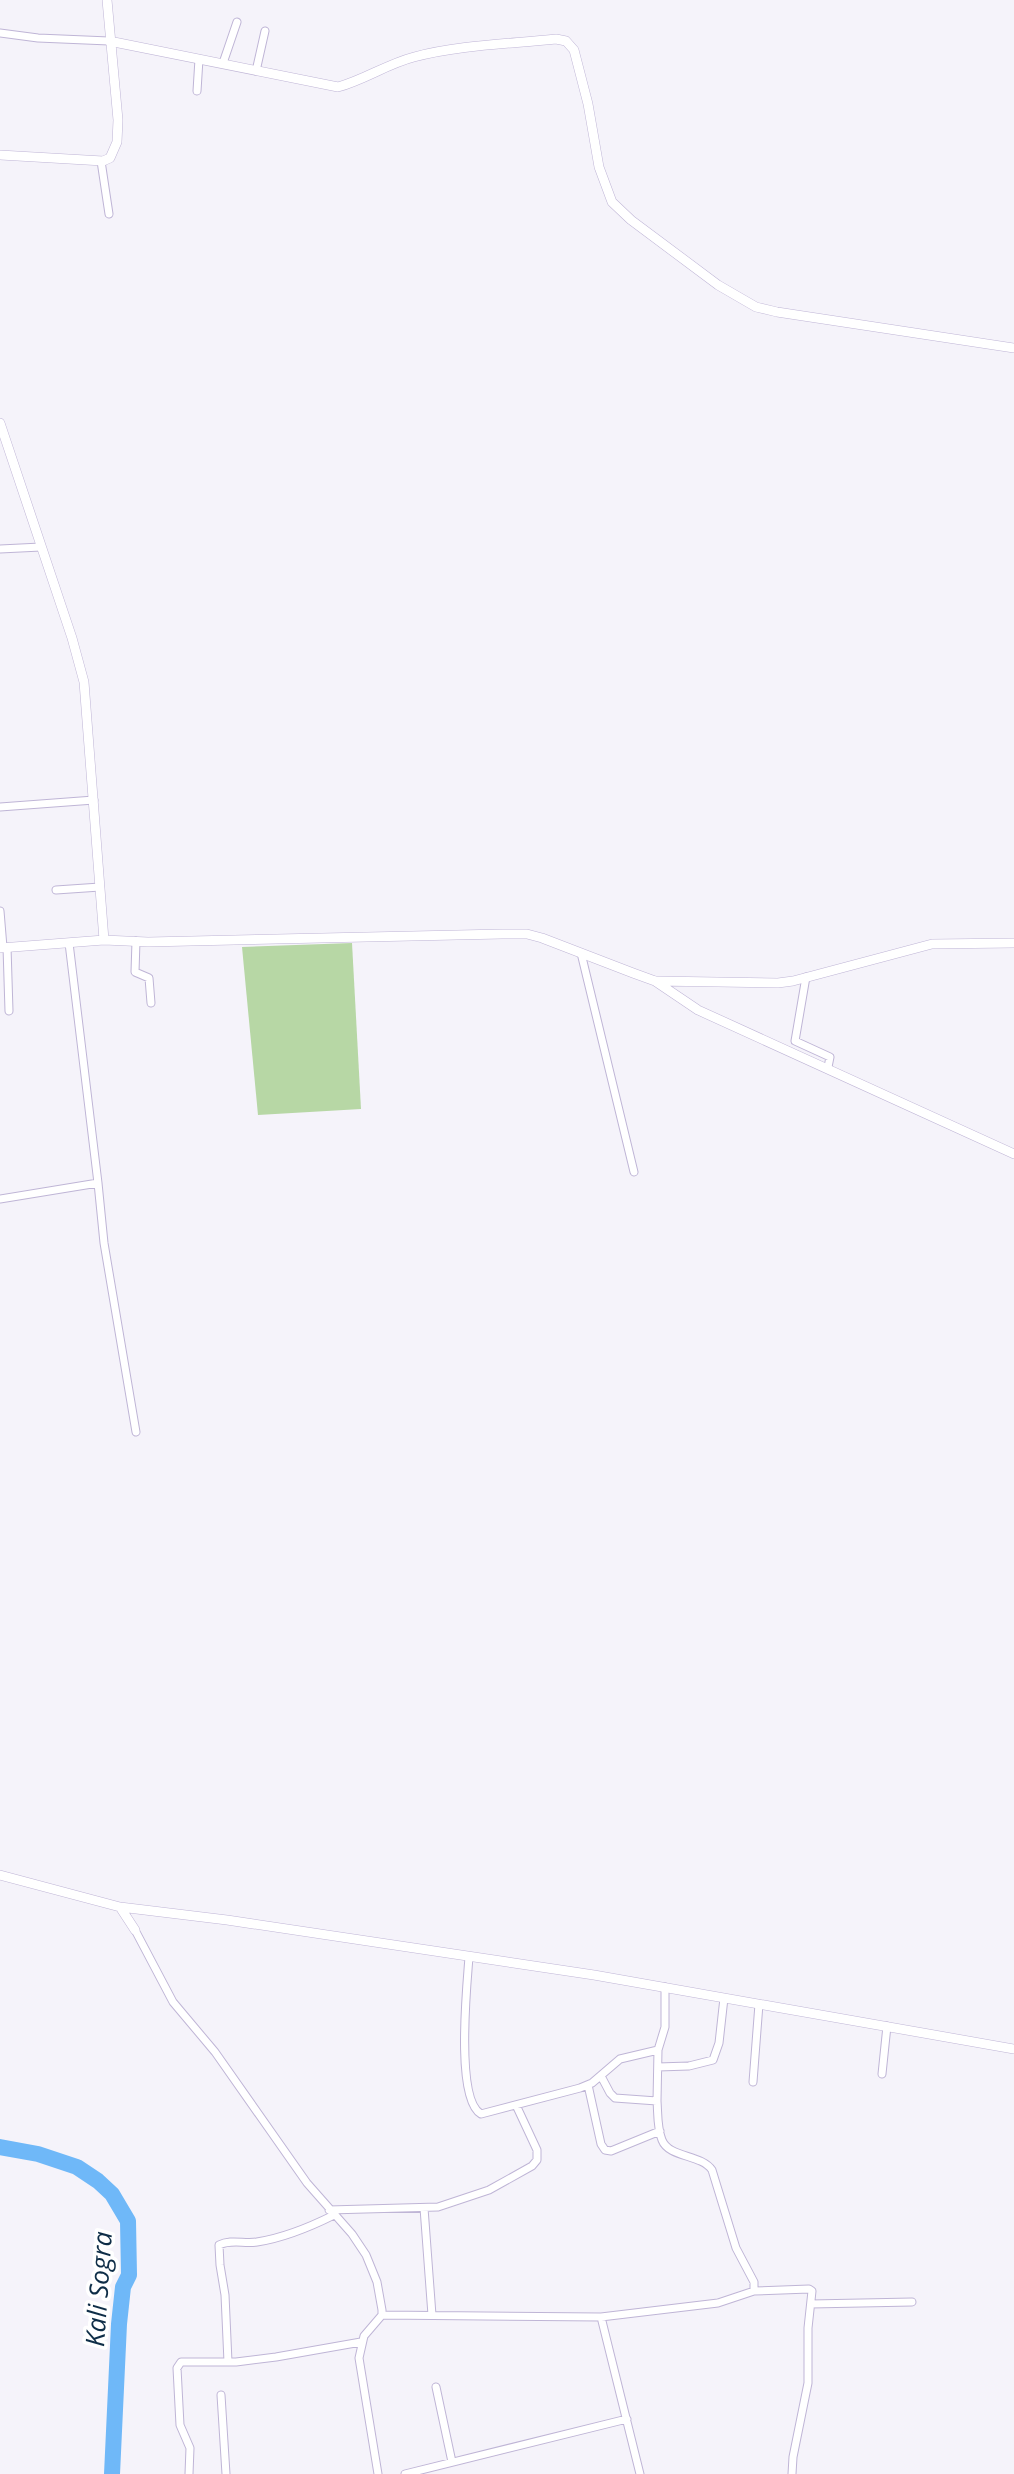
<svg xmlns="http://www.w3.org/2000/svg" width="1014" height="2474" viewBox="0 0 1014 2474" font-family="'Open Sans',sans-serif">
	<style>
		.green { fill: #b7d7a5 }
		.lines { fill: none; stroke-linecap: round; stroke-linejoin: round }
		.river { stroke: #6fb8f8; stroke-width: 16 }
		.minor-casing { stroke: #bfb5d6; stroke-width: 9 }
		.tertiary-casing { stroke: #bfb5d6; stroke-width: 10 }
		.minor { stroke: #fff; stroke-width: 7 }
		.tertiary { stroke: #fff; stroke-width: 9 }
		.labels { text-anchor: middle; dominant-baseline: central; stroke-width: 7; stroke-linejoin: round; paint-order: stroke }
		.water-label { font-size: 26px; font-style: italic; fill: #0e2d47; stroke: #fff }
	</style>
	<rect width="100%" height="100%" fill="#f5f3fa"/>
	<path class="green" d="M352,943L361,1109L258,1115L242,947Z"/>
	<g class="lines">
		<path class="river" d="M0,2147L38,2154L77,2167L98,2181L112,2194L128,2221L129,2275L123,2287L119,2324L112,2474"/>
		<defs>
			<path id="minor" d="M0,33L38,38L109,41
				M223,63L237,22
				M256,71L265,31
				M197,91L199,59
				M101,161L109,214
				M0,549L41,547
				M0,807L94,800
				M56,890L100,887
				M0,911L3,947
				M136,941L135,972L149,978L151,1003
				M7,947L9,1011
				M581,953L634,1172
				M806,977L795,1041L830,1057L828,1067
				M98,1183L104,1243L136,1432
				M0,1199L98,1183L69,943
				M135,1930L173,2002L215,2052L307,2183L352,2234L366,2255L377,2282L382,2310V2315L364,2336L359,2358L378,2474
				M469,1957C467,1985 455,2099 481,2114L580,2088L592,2083L620,2059L658,2050L665,2027V1987
				M658,2067L689,2066L713,2060L719,2043L724,1998
				M882,2074L887,2026
				M753,2082L759,2004
				M588,2085L601,2144L605,2150L611,2151L660,2131
				M657,2101L658,2050
				M424,2208L432,2315
				M329,2210L438,2207L489,2190L532,2166L537,2160V2150L516,2105
				M754,2291L809,2289L812,2291L808,2328V2383L793,2457L792,2474
				M811,2304L912,2302
				M382,2315L601,2317L718,2303L754,2291V2282L736,2248L712,2170C701,2154 669,2158 662,2140C657,2128 658,2113 657,2101L615,2098L610,2093L601,2076
				M601,2317L640,2474
				M228,2362L225,2295L220,2265L219,2245C231,2239 244,2244 257,2242C283,2238 310,2227 334,2215
				M436,2387L452,2462
				M221,2395L226,2474
				M189,2474L190,2448L180,2425L177,2368L181,2362H236L276,2357L361,2342
				M405,2474L627,2419"/>
			<path id="tertiary" d="M109,41L338,87C364,80 387,64 414,57C459,45 509,44 556,39L566,41L574,50L588,104L599,167L612,202L631,220L718,285L756,307L777,312L1014,348
				M0,155L103,161L110,158L117,142L118,120L107,0
				M0,423L72,638L84,682L104,940
				M0,948L104,940L148,942L502,934H527L542,938L633,973L655,981L698,1010L1014,1154
				M656,981L778,983L793,981L932,944L1014,943
				M0,1875L120,1907L227,1920L594,1975L1014,2049
				M120,1907L135,1930"/>
		</defs>
		<use href="#minor" class="minor-casing"/>
		<use href="#tertiary" class="tertiary-casing"/>
		<use href="#minor" class="minor"/>
		<use href="#tertiary" class="tertiary"/>
	</g>
	<g class="labels">
		<g class="water-label">
			<text transform="translate(98 2289) rotate(-86)">Kali Sogra</text>
		</g>
	</g>
</svg>
